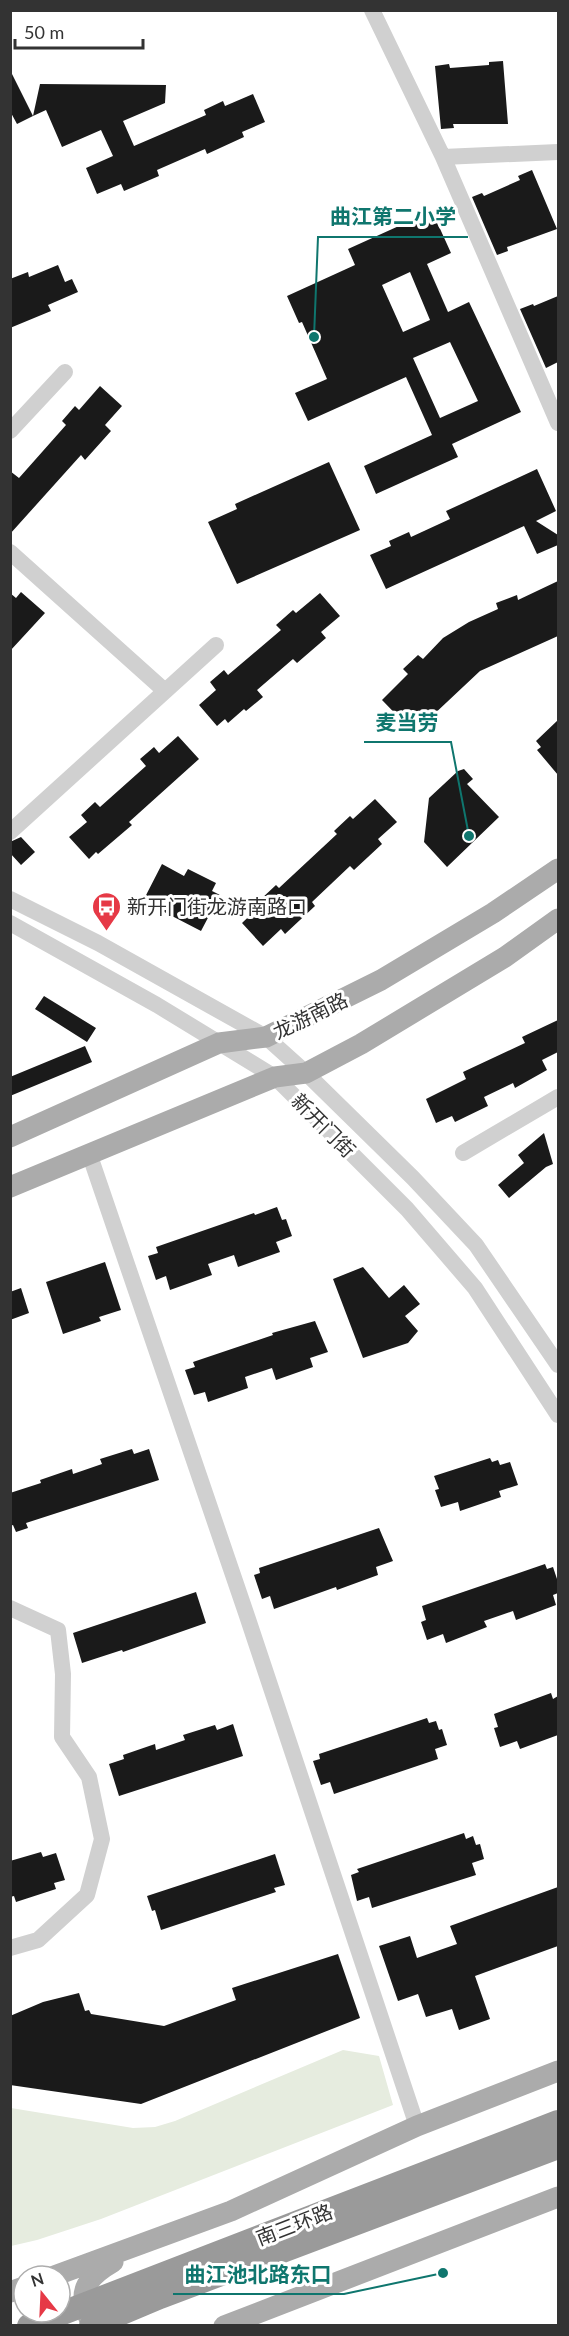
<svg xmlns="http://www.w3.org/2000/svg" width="569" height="2336" viewBox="0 0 569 2336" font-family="Lato,'Noto Sans SC',sans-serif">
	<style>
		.green { fill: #e6ecdf }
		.building { fill: #1a1a1a; fill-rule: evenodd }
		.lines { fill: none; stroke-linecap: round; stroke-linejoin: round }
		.minor { stroke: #d0d0d0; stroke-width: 16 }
		.major { stroke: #ababab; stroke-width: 21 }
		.highway { stroke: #9a9a9a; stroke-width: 24 }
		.labels { text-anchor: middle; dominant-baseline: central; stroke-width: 6; stroke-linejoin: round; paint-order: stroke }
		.poi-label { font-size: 20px; fill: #333; stroke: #fff; text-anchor: start }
		.street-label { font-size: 20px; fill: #333; stroke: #fff }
		.leader { fill: none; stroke: #0f766e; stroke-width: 2 }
		.callout-dot { fill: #0f766e; stroke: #fff; stroke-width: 2 }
		.callout-label { font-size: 21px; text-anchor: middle; font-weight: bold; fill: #0f766e; stroke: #fff; stroke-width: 6; stroke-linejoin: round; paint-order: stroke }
	</style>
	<rect width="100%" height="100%" fill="#fff"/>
	<path class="green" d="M343,2050L379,2056L393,2105L101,2219L37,2240L11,2246V2108L133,2128L155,2127L175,2121Z"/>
	<path class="building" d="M503,61L508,124H453L454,128L441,129L435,66L449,64L450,68L489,65V62Z
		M10,70L33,116L17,124L10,111Z
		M40,84L166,85L165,103L123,121L134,146L206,115L204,110L223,101L225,106L253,94L265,122L242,132L244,137L207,154L205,149L157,170L159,176L124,191L121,184L97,194L86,168L113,156L101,130L62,147L46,110L33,116Z
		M532,170L557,229L507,247L508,251L497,255L472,197L482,193L484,196L520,180L518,176Z
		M432,211L451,253L427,264L448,312L469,302L521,412L452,444L458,457L376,494L364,466L432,435L406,377L308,421L295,393L327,379L302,322L299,323L287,296L355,265L348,249ZM410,272L430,320L403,332L382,285ZM450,342L478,401L440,418L413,358Z
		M58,265L65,282L72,279L78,292L48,305L51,311L10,328V279L28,272L29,277Z
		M558,296V362L546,368L520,309L533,304L534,306Z
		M100,386L122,406L105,425L111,431L85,460L81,455L10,534V471L19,478L66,425L62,421L75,406L79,410Z
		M329,462L360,530L237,584L208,522L237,509L235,504Z
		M537,469L556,511L536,521L558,535V545L537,554L524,526L386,589L370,555L391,546L389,541L409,532L411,537L450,519L446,511Z
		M558,581V636L480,671L414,733L382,700L408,674L403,669L418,655L423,659L443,638L469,622L498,609L496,603L517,595L518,600Z
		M21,592L45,613L10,651V593L16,598Z
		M320,593L340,616L321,632L326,638L297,663L293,659L257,690L263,697L246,711L244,709L228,723L225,719L217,726L199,705L216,690L210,682L224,670L228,675L281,630L276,625L293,610L296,613Z
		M558,720V775L537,750L541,747L536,741Z
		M178,736L199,759L129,822L132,825L98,854L96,852L89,859L69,837L87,822L81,815L95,802L100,807L146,766L140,759L154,747L159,753Z
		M464,769L473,779L467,784L499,817L447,867L424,842L429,798L458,771Z
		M375,799L397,822L378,839L382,844L354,870L350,866L312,902L315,906L285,934L281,929L263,946L242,923L263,903L260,900L276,885L279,888L337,834L334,831L350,816L353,819Z
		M21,837L35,852L21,865L10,853V842Z
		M162,864L184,876L188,869L216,883L212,891L220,895L201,931L143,901Z
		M44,996L96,1028L87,1042L35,1009Z
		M558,1020V1052L542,1060L547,1070L515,1088L513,1083L484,1097L488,1106L455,1122L452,1116L436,1123L426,1099L466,1079L463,1072L525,1043L522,1037Z
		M85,1046L92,1062L10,1096V1077Z
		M544,1133L553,1164L546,1167L509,1198L498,1185L524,1163L518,1155Z
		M277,1207L282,1220L286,1219L292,1236L276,1242L280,1252L238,1267L234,1255L208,1264L212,1275L170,1290L166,1276L156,1280L148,1256L158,1253L156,1247L254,1213L255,1215Z
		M105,1262L121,1310L99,1317L101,1321L63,1334L46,1282Z
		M363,1267L389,1298L404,1285L420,1304L405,1316L418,1331L408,1343L363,1358L333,1279Z
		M21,1288L29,1313L10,1320V1292Z
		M315,1321L328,1352L310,1358L313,1367L276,1380L272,1368L245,1377L248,1388L208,1402L205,1392L194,1395L185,1370L195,1367L193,1362L273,1335L272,1333Z
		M132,1449L134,1454L149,1449L159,1480L26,1523L28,1528L16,1532L13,1525L10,1526V1493L41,1483L40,1480L72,1469L73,1474L102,1464L100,1459Z
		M490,1458L492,1462L498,1460L500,1465L510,1462L518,1485L499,1491L501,1497L460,1511L458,1502L441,1507L435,1490L439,1489L434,1476Z
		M379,1528L393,1561L376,1567L378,1575L337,1590L336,1587L274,1609L270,1596L262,1599L254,1575L260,1573L259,1568Z
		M545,1564L547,1569L553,1567L558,1582V1593L553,1595L556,1605L516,1620L513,1611L484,1621L487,1627L446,1643L443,1634L427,1640L421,1622L426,1620L422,1606Z
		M196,1592L206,1623L123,1652L122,1650L82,1663L73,1633Z
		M551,1693L553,1699L558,1696V1735L520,1749L517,1741L500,1747L494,1728L498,1727L494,1714Z
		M427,1718L429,1723L436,1721L439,1730L442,1729L447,1745L435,1749L438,1759L334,1794L330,1782L321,1785L313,1761L320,1759L319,1754Z
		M233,1724L243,1756L119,1796L109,1764L124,1759L123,1755L155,1744L156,1750L185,1740L183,1735L215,1725L217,1730Z
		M464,1833L466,1839L473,1836L476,1845L480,1844L484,1859L472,1863L476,1875L372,1908L369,1897L357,1901L351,1875L359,1872L357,1869Z
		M41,1852L43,1857L56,1853L65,1880L54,1883L56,1889L16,1902L14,1896L10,1897V1861Z
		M275,1854L285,1885L274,1888L276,1892L161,1930L155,1910L152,1911L147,1896Z
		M558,1887V1946L475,1976L490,2019L459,2030L452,2009L426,2017L418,1994L398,2001L379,1946L410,1936L417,1958L457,1944L450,1926Z
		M338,1954L360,2018L141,2104L10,2085V2016L43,2002L79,1993L85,2011L89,2010L91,2014L164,2026L236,2000L232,1988Z"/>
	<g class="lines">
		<path class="minor" d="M372,10L443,157L558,423
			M443,157L558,152
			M10,431L65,372
			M10,552L165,691
			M10,832L216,645
			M10,899L98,943L266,1037L306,1073L413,1178L476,1245L558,1365
			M10,923L157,1005L275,1077L407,1209L475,1288L558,1415
			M89,1153L246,1613L417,2126
			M463,1153L558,1097
			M10,1608L58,1630L63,1674L62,1737L89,1777L102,1839L87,1895L38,1940L10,1948"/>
		<path class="major" d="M10,1137L219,1043L266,1037L381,980L493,913L558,869
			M10,1187L275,1077L306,1073L361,1044L505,957L558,919
			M54,2276L231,2211L417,2126L558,2071
			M10,2292L24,2287
			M89,2318C76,2290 89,2276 113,2262
			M224,2326L558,2197"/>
		<path class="highway" d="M29,2326L558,2122
			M91,2326L160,2297L558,2147"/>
	</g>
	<defs>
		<symbol id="bus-pin" viewBox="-11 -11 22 30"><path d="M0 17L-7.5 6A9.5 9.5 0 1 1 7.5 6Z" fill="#e63946" stroke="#fff"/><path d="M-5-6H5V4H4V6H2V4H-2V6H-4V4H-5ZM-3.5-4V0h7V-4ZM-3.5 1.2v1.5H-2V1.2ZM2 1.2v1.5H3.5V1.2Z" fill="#fff"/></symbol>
	</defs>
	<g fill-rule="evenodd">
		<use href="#bus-pin" x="90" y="890" width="33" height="45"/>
	</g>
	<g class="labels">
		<g class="poi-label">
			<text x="127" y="906">新开门街龙游南路口</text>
		</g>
		<g class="street-label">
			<text transform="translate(310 1015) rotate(-26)">龙游南路</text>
			<text transform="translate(324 1125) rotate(45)">新开门街</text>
			<text transform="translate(294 2224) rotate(-21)">南三环路</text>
		</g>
	</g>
	<path class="leader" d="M314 337L318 237H468M469 836L451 742H364M443 2273L344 2294H173"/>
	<g class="callout-dot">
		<circle cx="314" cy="337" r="6"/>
		<circle cx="469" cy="836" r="6"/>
		<circle cx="443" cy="2273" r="6"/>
	</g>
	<g class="callout-label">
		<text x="393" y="224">曲江第二小学</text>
		<text x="407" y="730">麦当劳</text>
		<text x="258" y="2282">曲江池北路东口</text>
	</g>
	<rect width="569" height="2336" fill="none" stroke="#333333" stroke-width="24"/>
	<g transform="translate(42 2294) rotate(342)"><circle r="28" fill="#ffffff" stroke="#adadad" stroke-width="1.5"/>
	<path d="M0-4.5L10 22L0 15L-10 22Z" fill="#e63946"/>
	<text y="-9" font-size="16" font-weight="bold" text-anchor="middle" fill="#333333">N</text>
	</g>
	<path d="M15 39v9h128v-9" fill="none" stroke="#333333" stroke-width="3"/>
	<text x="24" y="39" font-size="18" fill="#333333" stroke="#ffffff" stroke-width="4.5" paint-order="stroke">50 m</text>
</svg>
